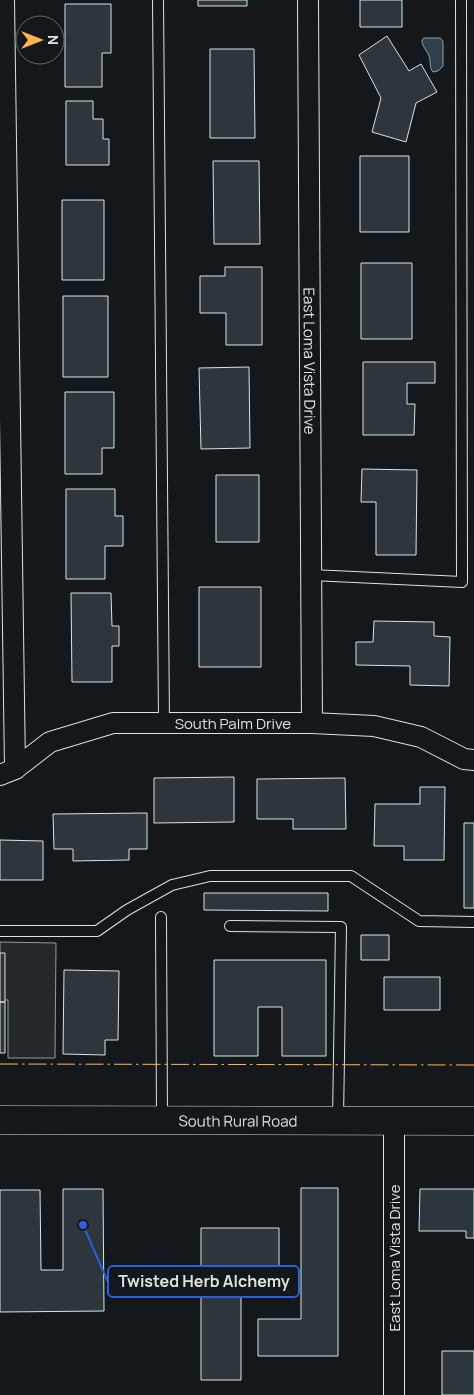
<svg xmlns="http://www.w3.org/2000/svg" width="474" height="1395" viewBox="0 0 474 1395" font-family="Manrope,sans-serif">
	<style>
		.parking { fill: #24282b; stroke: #939e99 }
		.water { fill: #2f3f4d; stroke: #939e99 }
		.building { fill: #2c363c; stroke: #d8e6dc }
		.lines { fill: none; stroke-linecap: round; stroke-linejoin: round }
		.lane-casing { stroke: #d8e6dc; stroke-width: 12 }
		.street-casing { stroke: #d8e6dc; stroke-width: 22 }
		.primary-casing { stroke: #d8e6dc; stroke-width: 29 }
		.lane { stroke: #14181c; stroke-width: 10 }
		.street { stroke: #14181c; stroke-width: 20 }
		.primary { stroke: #14181c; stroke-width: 28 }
		.power { stroke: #ffb74d; stroke-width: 1; stroke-dasharray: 18 4 2.5 4; stroke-linecap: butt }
		.labels { text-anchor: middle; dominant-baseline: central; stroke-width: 4; stroke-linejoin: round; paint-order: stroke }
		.street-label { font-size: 15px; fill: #d8e6dc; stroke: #14181c }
		.leader { fill: none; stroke: #305dd8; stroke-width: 2 }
		.callout-dot { fill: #305dd8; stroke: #14181c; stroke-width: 2 }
		.callout { fill: #14181c; stroke: #305dd8; stroke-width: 2 }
		.callout-label { font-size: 16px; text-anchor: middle; font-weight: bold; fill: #d8e6dc }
	</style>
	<rect width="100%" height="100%" fill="#14181c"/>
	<path class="parking" d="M0,942L56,943L55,1058H8V1000H0Z"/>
	<path class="water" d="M424,38H440L443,41V66L438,71L433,72C429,67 431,62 429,56C427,50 422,47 422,40Z"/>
	<path class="building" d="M198,0H247V6H198Z
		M360,0H402V27H360Z
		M65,4H111V53H102V87H65Z
		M387,36L409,71L421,64L437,92L416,103L406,142L372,132L381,98L359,55Z
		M210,49H254L255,138H210Z
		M66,101H93V119H103V139H109V165H66Z
		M360,156H409V232H360Z
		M213,161H259L260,244H214Z
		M62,200H104V280H62Z
		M361,263H412V339H361Z
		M225,267H262V345H226V313H200V276H225Z
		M63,296H108V377H63Z
		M363,362H435V383H407V404H415L414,435H363Z
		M249,367L250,448L201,449L199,368Z
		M65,392H114V448H102V474H65Z
		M362,469L417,470L416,555H376V502H361Z
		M216,475H259V542H216Z
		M66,489H115V516H123V546H105V579H66Z
		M199,587H261V667H199Z
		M71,593H111L112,626H119V646H112V682H72Z
		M374,621L434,622V636L450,637L449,686L410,685V666L356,665V642H373Z
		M234,777V822L154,823V778Z
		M345,778L346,829H293V819H257V779Z
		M420,787H445L444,860H404V846H374L375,804H420Z
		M147,813V849H129V860L73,861V849H54L53,814Z
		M464,823H474V908H464Z
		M0,840L43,841V880H0Z
		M204,893H328V911L204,910Z
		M361,935H389V960H361Z
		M0,953H5V1002H0Z
		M214,960H326V1056H282V1007H258V1056H214Z
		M64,970L119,971L118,1040H105V1055L63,1054Z
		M384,977H440V1010H384Z
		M0,1002H5V1053H0Z
		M301,1188H338V1356H258V1319H301Z
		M63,1189H103L104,1311L0,1312V1190H40L41,1270H63Z
		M420,1189H474V1238H466V1231H419Z
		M201,1228H279V1266H241V1380H201Z
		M442,1351H474V1395H442Z"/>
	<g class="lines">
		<defs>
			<path id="lane" d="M158,0L164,723
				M311,575L462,582L461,0
				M161,917L162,1118
				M230,926L341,927L338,1120
				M0,931H97L127,910L172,885L210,876H351L419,921L474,922"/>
			<g id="street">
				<path d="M4,0L15,769"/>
				<path id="s1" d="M308,0L312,723"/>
				<path id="s2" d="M0,775L15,769L50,742L113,723H312L374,726L421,737L464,759L474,760"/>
				<path d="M394,1395V1121"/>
			</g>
			<g id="primary">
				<path id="s3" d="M0,1120L474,1121"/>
			</g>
		</defs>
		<use href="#lane" class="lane-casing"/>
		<use href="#street" class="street-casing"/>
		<use href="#primary" class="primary-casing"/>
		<use href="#lane" class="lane"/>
		<use href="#street" class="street"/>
		<use href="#primary" class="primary"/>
		<path class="power" d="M0,1064L474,1065"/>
	</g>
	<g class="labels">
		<g class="street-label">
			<text stroke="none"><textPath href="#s1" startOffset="361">East Loma Vista Drive</textPath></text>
			<text stroke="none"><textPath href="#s2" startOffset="246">South Palm Drive</textPath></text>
			<text stroke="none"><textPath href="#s3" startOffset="238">South Rural Road</textPath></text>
			<text transform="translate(394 1258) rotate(-90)">East Loma Vista Drive</text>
		</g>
	</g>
	<path class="leader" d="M83 1225L108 1282"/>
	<circle class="callout-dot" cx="83" cy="1225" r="5"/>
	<rect class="callout" x="108" y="1266" width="191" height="31" rx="5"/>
	<g class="callout-label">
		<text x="204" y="1287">Twisted Herb Alchemy</text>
	</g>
	<g transform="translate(40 40) rotate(90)"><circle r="24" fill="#14181c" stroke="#626a69"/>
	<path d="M0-4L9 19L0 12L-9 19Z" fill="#ffb74d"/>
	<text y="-8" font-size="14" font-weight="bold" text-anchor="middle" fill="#d8e6dc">N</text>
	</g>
</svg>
